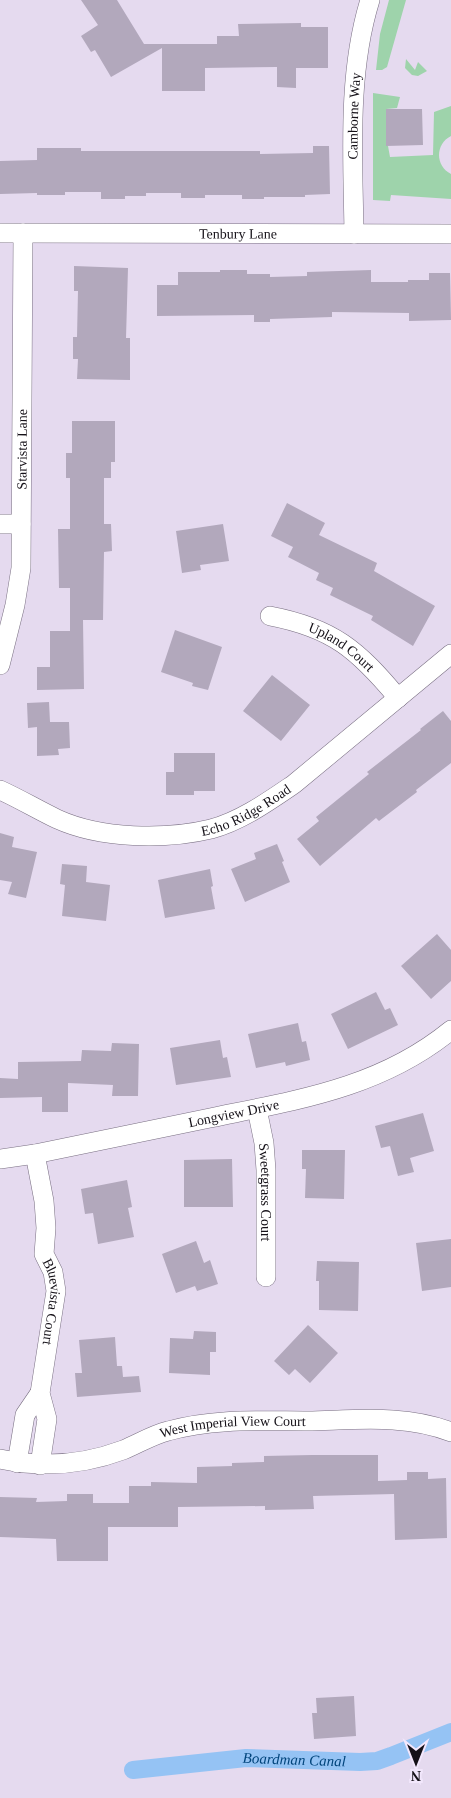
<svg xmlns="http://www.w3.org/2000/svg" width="451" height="1798" viewBox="0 0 451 1798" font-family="'Times New Roman',serif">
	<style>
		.green { fill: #9ed3ab }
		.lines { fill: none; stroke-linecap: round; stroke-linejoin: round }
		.canal { stroke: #95c3f4; stroke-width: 18 }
		.building { fill: #b2a8bc }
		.street-casing { stroke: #796f82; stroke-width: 20 }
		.street { stroke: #fff; stroke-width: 19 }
		.labels { text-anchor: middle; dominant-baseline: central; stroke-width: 4; stroke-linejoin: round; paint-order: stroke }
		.street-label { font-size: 14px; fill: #151118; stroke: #f2e7fc }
		.water-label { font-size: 15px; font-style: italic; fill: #01447b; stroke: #f2e7fc }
	</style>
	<rect width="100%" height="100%" fill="#e5daef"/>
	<path class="green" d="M389,0H406L387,67L382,70H376L380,34Z
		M406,59L415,70L418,62L427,71L418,76L412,75L405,68Z
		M373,93L400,97L397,108L386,109V145L388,146L390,157L433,155L434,112L451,106V136C435,144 435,166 451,174V199L391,195L390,201L373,200Z"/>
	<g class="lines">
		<path class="canal" id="s1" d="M133,1770L246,1758L360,1762L377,1761L391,1756L451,1732"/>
	</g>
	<path class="building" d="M81,0H117L144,44H217V36H239L238,24L301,23V27H328V68H296V88L277,87V67L205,68V91H162V48L111,77L95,50L91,52L81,36L98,25Z
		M386,109H422L423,145L386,146Z
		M313,146H329L330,194L305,195V197H264V199H242V195H205V198H181V193H146V196H125V199H101V192H65V195H37V193L0,194V161L37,160V148H81V151H260V154L313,153Z
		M74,266L128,268L126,338H130V380L77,379L78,359H73V337H77L78,291H74Z
		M220,270H247V274H270V277L307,276V272L371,270V282H408V280H429V273H450L451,320L409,321V313L332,312V317L270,319V322H254V315L157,316V285H178V272H220Z
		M72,421H115V462H111V478H104V524H111L112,551L104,552L103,620H83L84,689L37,690V667H50V631H70V588H59L58,529H70V478H66V453H72Z
		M287,503L325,523L319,535L377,563L374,571L435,606L413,646L371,620L373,616L330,595L333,588L316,580L319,573L288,557L293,547L271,536Z
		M223,524L229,561L200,565L201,570L182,573L176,531Z
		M175,630L222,647L208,690L192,686L193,683L161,672Z
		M272,675L310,705L281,741L243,711Z
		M49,702L50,722H69L70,748L58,749L59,755L37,756V727L28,728L27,703Z
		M443,711L451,721V763L416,790L417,792L379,821L376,818L320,866L297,839L319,821L316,817L369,774L367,772L421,730L420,729Z
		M174,753H215V791H194V795H166V772H174Z
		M0,833L14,837L12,847L37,852L26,898L8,894L12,882L0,880Z
		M277,844L284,861L282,862L290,882L245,902L231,869L256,859L254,853Z
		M62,864L87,866L86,882L110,885L106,921L62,916L65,885L60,884Z
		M210,869L213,886L211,887L215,909L165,918L158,880Z
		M437,934L451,950V981L431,999L401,966Z
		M376,992L385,1010L390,1008L398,1025L348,1049L331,1014Z
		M298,1023L302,1042L306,1041L310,1060L286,1066L285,1062L256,1068L248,1034Z
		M220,1040L223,1058L227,1057L231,1077L176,1085L170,1048Z
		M112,1043L139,1044L138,1096H112L113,1085L68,1083V1112H42V1097L0,1098V1078L18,1079V1062L81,1061L82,1050L111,1051Z
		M423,1113L434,1151L410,1158L414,1172L398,1176L390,1146L381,1148L375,1126Z
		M302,1150H345L344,1199L305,1198L306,1169H302Z
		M232,1159L233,1207H184V1160Z
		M127,1180L132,1207L128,1208L134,1237L98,1244L93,1213L85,1214L81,1189Z
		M451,1239V1287L422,1291L416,1243Z
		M196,1241L204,1263L210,1260L218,1284L197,1291L195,1286L176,1293L162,1254Z
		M317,1261L359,1262L358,1311L319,1310V1281H316Z
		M308,1325L338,1353L310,1383L295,1369L289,1375L274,1361Z
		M194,1331L216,1332V1352H210V1375L169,1373L170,1338L193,1339Z
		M115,1337L117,1366H122L123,1377L139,1376L141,1392L77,1397L75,1373H82L79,1340Z
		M312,1455H378V1481L407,1480V1472H428V1479L446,1478L447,1538L395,1540L394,1494L313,1496L314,1509L265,1510V1506L178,1507V1527H108V1561H57L56,1539L0,1537V1497L37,1498L36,1502L67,1501V1494H93V1503H129V1486H151V1482L197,1483V1467L232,1466V1463L264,1462V1456Z
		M354,1696L356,1736L314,1739L312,1713H317L316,1698Z"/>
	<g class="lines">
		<defs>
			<g id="street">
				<path id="s2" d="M0,233L451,234"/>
				<path id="s3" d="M354,234C353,157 347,74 370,0"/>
				<path d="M0,524H21"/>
				<path id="s4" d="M270,616C333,628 358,650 398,698"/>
				<path id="s5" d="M0,665L15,605L21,568L23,233"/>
				<path id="s6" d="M0,790C20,799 38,810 57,819C101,839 165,840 211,829C241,821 269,801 294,784L451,654"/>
				<path id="s7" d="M257,1109L264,1143L266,1170V1277"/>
				<path id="s8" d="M35,1154L44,1201L46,1228L44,1254L53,1272L56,1291L40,1393L47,1419L40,1465"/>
				<path id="s9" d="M0,1159L35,1154C93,1142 152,1130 210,1118C297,1100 380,1088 451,1030"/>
				<path id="s10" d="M0,1459C42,1468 83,1465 123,1450C138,1444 152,1435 168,1431C214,1418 261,1421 308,1421C356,1420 406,1414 451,1432"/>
				<path d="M17,1463L25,1415L40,1393"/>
			</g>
		</defs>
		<use href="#street" class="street-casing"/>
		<use href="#street" class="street"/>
	</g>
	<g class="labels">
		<g class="street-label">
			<text stroke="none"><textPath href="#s3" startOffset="118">Camborne Way</textPath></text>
			<text stroke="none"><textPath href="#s2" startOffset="238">Tenbury Lane</textPath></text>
			<text stroke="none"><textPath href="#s5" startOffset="218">Starvista Lane</textPath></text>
			<text stroke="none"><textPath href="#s4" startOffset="79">Upland Court</textPath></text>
			<text stroke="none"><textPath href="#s6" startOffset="260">Echo Ridge Road</textPath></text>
			<text stroke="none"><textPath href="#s9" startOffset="238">Longview Drive</textPath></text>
			<text stroke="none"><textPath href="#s7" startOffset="84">Sweetgrass Court</textPath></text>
			<text stroke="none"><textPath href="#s8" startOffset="151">Bluevista Court</textPath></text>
			<text stroke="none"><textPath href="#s10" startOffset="239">West Imperial View Court</textPath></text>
		</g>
		<g class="water-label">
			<text stroke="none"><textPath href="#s1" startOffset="162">Boardman Canal</textPath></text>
		</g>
	</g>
	<g transform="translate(416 1763) rotate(180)" stroke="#f2e7fc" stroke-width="4" paint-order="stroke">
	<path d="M0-4L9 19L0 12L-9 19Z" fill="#151118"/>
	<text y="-8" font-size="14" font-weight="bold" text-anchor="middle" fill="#151118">N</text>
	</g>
</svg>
